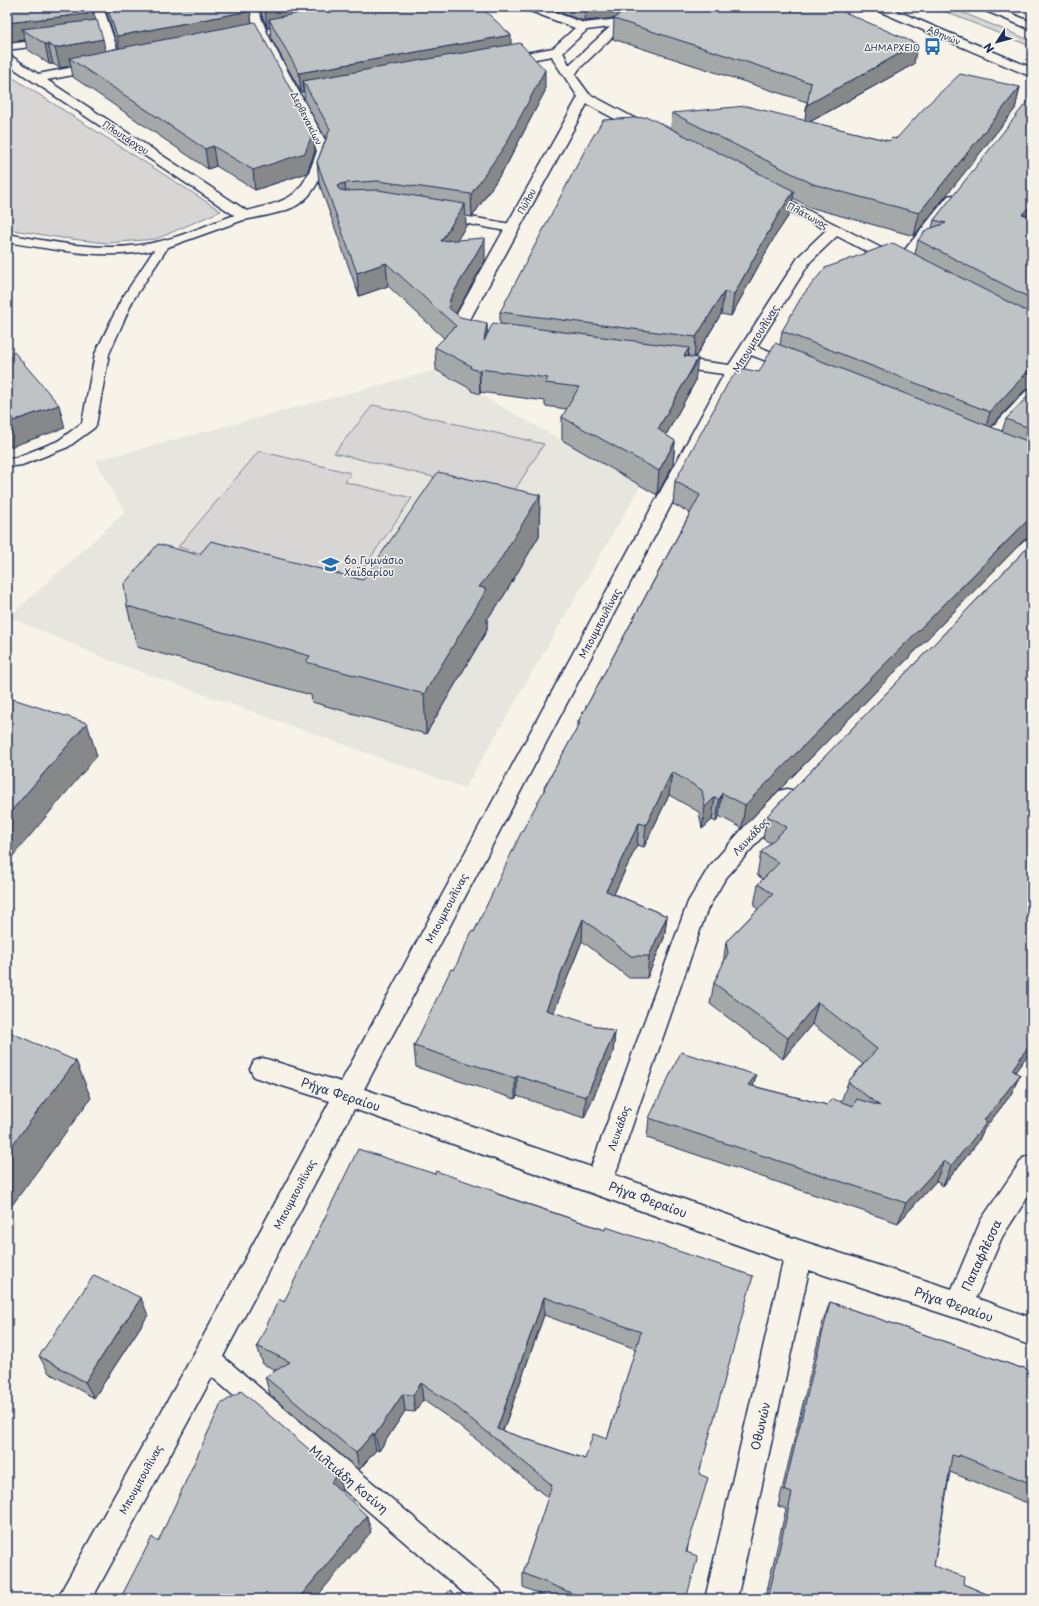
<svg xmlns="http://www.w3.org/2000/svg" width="1039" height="1606" viewBox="0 0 1039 1606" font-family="'Playpen Sans',sans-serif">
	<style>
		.built { fill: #e6e5de }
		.green { fill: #d7d6d4; stroke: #798299 }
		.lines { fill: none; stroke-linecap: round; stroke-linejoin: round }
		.lane-casing { stroke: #1b2f5e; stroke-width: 3 }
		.street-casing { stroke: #1b2f5e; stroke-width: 3 }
		.highway-casing { stroke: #1b2f5e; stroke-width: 3 }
		.lane { fill: #f7f3e8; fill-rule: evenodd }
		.street { fill: #f7f3e8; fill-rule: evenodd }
		.highway { fill: #f7f3e8; fill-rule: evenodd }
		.wall { fill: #a5a8a9; stroke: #1b2f5e; fill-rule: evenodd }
		.shaded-wall { fill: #86888a; stroke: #1b2f5e }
		.building { fill: #c0c3c5; stroke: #1b2f5e; fill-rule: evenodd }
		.labels { text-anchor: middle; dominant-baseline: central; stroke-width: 3; stroke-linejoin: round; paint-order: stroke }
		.far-street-label { font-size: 9px; fill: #1b2f5e; stroke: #f7f3e8 }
		.far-poi-label { font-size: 9px; fill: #1b2f5e; stroke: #f7f3e8; text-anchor: end }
		.street-label { font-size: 10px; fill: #1b2f5e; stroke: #f7f3e8 }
		.poi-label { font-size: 10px; fill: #1b2f5e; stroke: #f7f3e8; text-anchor: start }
		.near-street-label { font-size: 12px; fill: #1b2f5e; stroke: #f7f3e8 }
	</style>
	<rect width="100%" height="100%" fill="#f7f3e8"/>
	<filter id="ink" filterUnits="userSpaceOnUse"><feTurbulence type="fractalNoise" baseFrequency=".025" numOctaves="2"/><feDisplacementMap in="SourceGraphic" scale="8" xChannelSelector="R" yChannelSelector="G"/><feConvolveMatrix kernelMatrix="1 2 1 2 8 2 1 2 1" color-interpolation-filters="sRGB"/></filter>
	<g filter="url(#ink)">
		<path class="built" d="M436,370L641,485L465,788L114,662L9,617L125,512L95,461Z"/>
		<path class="green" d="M934,7H949L1032,41V47Z
			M7,74L221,211L156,239L107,243L62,238L7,229Z
			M373,405L544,444L511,496L334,453Z
			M259,451L351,473L345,482L412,498L355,580L275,573L178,547Z"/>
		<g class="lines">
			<defs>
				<path id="lane" d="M50,39L55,42L53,44L7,50V44Z
					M245,212L249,214L251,216L249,218L168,247L133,300L109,354L96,425L94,428L68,447L22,465L7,467V459L15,458L58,441L82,423L95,354L121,300L154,250C105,260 55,250 7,242V234C57,243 111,254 161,241C190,234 216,220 245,212Z
					M441,212L511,224L515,225L517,228L515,231L511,232L437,218L435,216L437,214Z
					M207,1346L215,1350L500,1590L504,1599H471L199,1366L195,1358L199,1350Z"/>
				<path id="street" d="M91,7H103L122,63L120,66H112L110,63Z
					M245,7H257L268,35L331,151C324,170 316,193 299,204C286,213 261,216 245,220L240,219L7,64V55L11,56L38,74L100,62L104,63L106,66L104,69L47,80L247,211C293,199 301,198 317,151L256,35Z
					M523,7H540L584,23L619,19L637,7H651L626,24L579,69L575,75L589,94L655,129L657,132L655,135H645L587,104L468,323L467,329L479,334L481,337L479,340C469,343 457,340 451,331L452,323L578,97L554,61L552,56L503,65L499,64L497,61L499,58L503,57L553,48L575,28L525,9ZM610,27L570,64L569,65L563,52L587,30Z
					M766,189L899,257L948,196L953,195L958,196L960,199L906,267L901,268L896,267L837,236L810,262L757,346L801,364L803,367L801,370L795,372L751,355L742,370L364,1089L591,1167L688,902L709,867L745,826L779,791L787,789L795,791L798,797L795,803L761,838L725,879L707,910L615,1175L799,1240L952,1289L981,1220L1023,1158L1032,1155V1190L1002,1237L976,1298L1032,1318V1346L959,1319L809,1270L737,1599H705L783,1261L354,1109L217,1368L92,1599H58L63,1588L197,1348L330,1101L254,1077L250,1069L254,1061L263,1058L341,1082L724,374L668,367L662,365L660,362L662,359L668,357L729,365L799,256L826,230L761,196L759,193L761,190Z
					M1032,390V405L993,447L987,448L981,447L978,443L981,439L1026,391Z"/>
				<path id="highway" d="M872,7H888L1032,68V77L874,9Z
					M979,7H995L1032,22V30L981,9Z"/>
			</defs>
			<use href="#lane" class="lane-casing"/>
			<use href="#street" class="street-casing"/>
			<use href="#highway" class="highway-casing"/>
			<use href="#lane" class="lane"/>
			<use href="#street" class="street"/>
			<use href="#highway" class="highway"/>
		</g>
		<path class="wall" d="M7,7L96,20L105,51L118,48L105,7L250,11L252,23L313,132L315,151L307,173L255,190L216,166L208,169L73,77L71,66L60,68L53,64H49L27,49L25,40L10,42L7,40Z
			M259,7H481L511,44L545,91L506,166L472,217L465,216L466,226L457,240L485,261L455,314L460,317L487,335L500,324V312L671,128L672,113L805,120L807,102L613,39L614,19L615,18L584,21L544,7H833L914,64L810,122L889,141L1020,87L1015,109L914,236L809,207L793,198L791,212L775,236L731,316L721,314L695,358V382L666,435L675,441L673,465L657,495L562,440V417L567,409L545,406V401L480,392V394L471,391V389L436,370L435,347L444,338L388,286L359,296L319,183L317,162L326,139L305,102L304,92H301L271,38L270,28H267Z
			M517,7H523V9Z
			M1032,98V389L1025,390L990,427L1002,431L1006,419L1032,392V538L1024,540L742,828L719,816L716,822L712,820L702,829L699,812L669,795L644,847L637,845L614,894L667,916L664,938L647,978H629L582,941L553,1013L615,1032L613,1053L584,1118L517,1096L515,1099L416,1067L414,1046L474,932L544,792V788L578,727V722L690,513L673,504L675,481L780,345L782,331L915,254L918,240L932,228L934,220Z
			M540,495L539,536L500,602L487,619V630L426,734L312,702L311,695L137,647L127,606L199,555L363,580Z
			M1032,543V1049L1015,1072L1020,1075L1010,1096L984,1129L978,1142L943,1186L936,1181L898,1223L647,1138L649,1118L753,1086L827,1105L841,1102L848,1082L863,1064L812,1024L783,1059L710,1004L714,983L723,965L726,942L758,909L754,906L758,884L763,879L757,875L761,852L771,843L763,839L767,816Z
			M498,1194L605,1230L699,1474L687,1552L686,1599H551L523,1587V1573L548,1498L455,1422L423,1400L415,1412L405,1411L379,1451L376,1450L359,1470L270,1395L265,1377L276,1370L263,1364L257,1346L284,1302ZM544,1315L636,1349L607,1439L585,1459L503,1431Z
			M830,1302L1021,1368V1367L1032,1371V1505L950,1472L934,1566L963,1584L998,1599H765L786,1509L778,1506L823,1321Z
			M148,1315L94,1398L49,1373L39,1356Z"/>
		<path class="shaded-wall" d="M277,7H378L269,19L270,28H267L265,9Z
			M585,7H634L618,18L584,21Z
			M250,11L253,31L121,56L117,36Z
			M94,13L98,32L22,29L25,40L10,42L7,30V23Z
			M511,35V54L303,81L304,92H301L299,73Z
			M103,39L107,59L69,58L71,66L60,68L55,48Z
			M45,44H48L53,64H49Z
			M917,44L914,64L804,125L807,105Z
			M545,70V91L506,166L472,217L471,194Z
			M1020,87L1015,109L914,236L919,213Z
			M313,132L315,151L307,173L255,190L253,170Z
			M213,146L216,166L208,169L205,149Z
			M345,183L347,205L337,187L340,184Z
			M794,191L791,212L775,236L731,316L734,294L778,215Z
			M465,204L466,226L442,264L441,241Z
			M1032,204V219L1022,214Z
			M485,238V261L451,322L449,308L450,299Z
			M386,263L388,286L359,296L357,273Z
			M724,292L721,314L694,359L696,337Z
			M487,323L488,346L484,341Z
			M689,348L687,371L684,356Z
			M698,358L695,382L656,453L658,429Z
			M1031,368H1032V389L1025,390L984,434L990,412Z
			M480,369V394L479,371Z
			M59,405L65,428L7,448V423Z
			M675,441L673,465L657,495L659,471Z
			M540,495L539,536L500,602L487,619V630L426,734L424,694L479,587Z
			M1031,517H1032V538L1024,540L742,828L745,805Z
			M87,723L97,756L7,863V816Z
			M672,772L669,795L644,847L646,825Z
			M722,793L719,816L716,822L719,800Z
			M715,797L712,820L702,829L705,807Z
			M639,823L637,845L605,913L606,891Z
			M667,916L664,938L647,978L649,956Z
			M583,919L582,941L546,1032V1010Z
			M818,1002L812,1024L783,1059L788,1038Z
			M615,1032L613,1053L584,1118L586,1097Z
			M1032,1041V1049L1002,1090L1012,1070Z
			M76,1061L91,1098L7,1212V1152Z
			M756,1075L751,1096L748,1085Z
			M1020,1075L1010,1096L984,1129L978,1142L943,1186L951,1166L984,1120Z
			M517,1076V1096L515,1099V1078Z
			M944,1161L936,1181L898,1223L906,1203Z
			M544,1297V1315L499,1442L497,1429Z
			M141,1298L148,1315L94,1398L85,1382Z
			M421,1383L423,1400L415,1412L413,1395Z
			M403,1394L405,1411L379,1451L375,1435Z
			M373,1433L376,1450L359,1470L356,1453Z
			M338,1474L342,1490L335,1498L331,1482Z
			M367,1516L371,1532L315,1599H298Z"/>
		<path class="building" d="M7,7H92L94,13L7,23Z
			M107,7H249L250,11L117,36Z
			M264,7H277L265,9Z
			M330,7H481L511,35L299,73L269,19Z
			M627,7H833L917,44L807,105L811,83L614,19Z
			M97,20L103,39L55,48L48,44H45L22,29Z
			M255,22L313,132L305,153L253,170L213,146L205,149L69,58Z
			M520,43L545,70L506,144L471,194L378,181L345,183L340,184L337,187L340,190L345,191L378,190L465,204L441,241L485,238L450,299L449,308L460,317L487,323L484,341L493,323L689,348L684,356L698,358L658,429L675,441L659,471L562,417L579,387L545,383L548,378L480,369L479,371L470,368L471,366L435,347L456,326L386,263L357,273L317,162L330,129L303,81Z
			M960,74L1020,87L919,213L813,184L672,113L746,106L889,141L892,138L896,139L926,106Z
			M1030,98H1032V204L1022,214L1032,217V299L918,240L926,230L946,223L934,220Z
			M648,117L794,191L778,215L734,294L724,292L696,337L500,312L586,148L603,120Z
			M893,243L1032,314V368H1031L990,412L782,331L802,296L825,268Z
			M775,343L1032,443V517H1031L745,805L722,793L719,800L715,797L705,807L702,790L672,772L646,825L639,823L606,891L667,916L649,956H631L583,919L546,1010L615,1032L586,1097L517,1076L515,1078L414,1046L451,969L454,970L472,931L474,932L520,835L545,789L544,788L580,723L578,722L700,495L675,481L728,383L740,368L759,372Z
			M14,352L59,405L7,423V354Z
			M1032,392V429L1006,419Z
			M438,472L540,495L499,562L479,587L487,589L424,694L306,662L310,656L127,606L124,584L158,544L199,555L211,541L363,580Z
			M1032,543V1041L1012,1070L1020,1075L984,1120L987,1122L951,1166L944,1161L906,1203L649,1118L681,1052L756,1075L748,1085L827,1105L833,1099L853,1106L857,1099L880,1106L848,1082L877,1049L818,1002L788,1038L714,983L728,953L726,942L773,894L758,884L779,863L761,852L787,827L767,816Z
			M7,697L87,723L7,816Z
			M7,1031L76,1061L7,1152Z
			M358,1149L435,1174L436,1171L497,1192V1194L605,1230L606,1227L753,1276L699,1474L708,1478L686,1552L698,1556L686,1599H586L523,1573L552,1485L454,1405L421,1383L413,1395L403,1394L375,1435L373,1433L356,1453L265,1377L290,1362L257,1346L279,1299L284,1302ZM544,1297L641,1332L607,1439L593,1434L585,1459L497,1429Z
			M94,1275L141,1298L85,1382L39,1356Z
			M830,1302L1021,1368V1367L1032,1371V1484L959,1455V1457L952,1455L934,1566L964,1577L963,1584L998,1599H768L792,1493L784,1490Z
			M241,1391L338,1474L331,1482L367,1516L298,1599H120L152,1537L158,1542L221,1404Z
			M450,1590L461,1599H443Z"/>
	</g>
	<defs>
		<symbol id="bus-bare" viewBox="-9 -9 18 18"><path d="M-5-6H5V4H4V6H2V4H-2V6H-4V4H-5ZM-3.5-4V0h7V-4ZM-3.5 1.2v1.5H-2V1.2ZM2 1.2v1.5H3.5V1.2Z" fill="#1f6fb2" stroke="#f7f3e8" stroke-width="2.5" paint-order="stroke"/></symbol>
		<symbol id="school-bare" viewBox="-9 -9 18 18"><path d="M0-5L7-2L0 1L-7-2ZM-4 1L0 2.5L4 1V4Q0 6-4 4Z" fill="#1f6fb2" stroke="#f7f3e8" stroke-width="2.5" paint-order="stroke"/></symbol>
	</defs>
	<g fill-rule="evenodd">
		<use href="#bus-bare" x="920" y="34" width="25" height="25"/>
		<use href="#school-bare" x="318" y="552" width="25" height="25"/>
	</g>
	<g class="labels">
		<g class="far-street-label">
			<text transform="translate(944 35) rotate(23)">Αθηνών</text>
			<text transform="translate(307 118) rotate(63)">Δερβενακίων</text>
			<text transform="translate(126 137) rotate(33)">Πλουτάρχου</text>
			<text transform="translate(526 201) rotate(-61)">Πύλου</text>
			<text transform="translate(808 215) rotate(28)">Πλάτωνος</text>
		</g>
		<g class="far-poi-label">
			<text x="920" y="47">ΔΗΜΑΡΧΕΙΟ</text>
		</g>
		<g class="street-label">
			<text transform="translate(755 338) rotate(-58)">Μπουμπουλίνας</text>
			<text transform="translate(599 623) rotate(-62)">Μπουμπουλίνας</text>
			<text transform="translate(750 836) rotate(-47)">Λευκάδος</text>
			<text transform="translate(446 908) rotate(-62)">Μπουμπουλίνας</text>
			<text transform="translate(618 1128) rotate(-71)">Λευκάδος</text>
			<text transform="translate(294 1194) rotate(-62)">Μπουμπουλίνας</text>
			<text transform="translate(140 1479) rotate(-61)">Μπουμπουλίνας</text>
		</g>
		<g class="poi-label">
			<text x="344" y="559">6ο Γυμνάσιο<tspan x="344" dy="12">Χαϊδαρίου</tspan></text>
		</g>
		<g class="near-street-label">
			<text transform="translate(341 1094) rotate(18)">Ρήγα Φεραίου</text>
			<text transform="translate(648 1199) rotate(20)">Ρήγα Φεραίου</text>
			<text transform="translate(981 1255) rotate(-65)">Παπαφλέσσα</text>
			<text transform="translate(954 1304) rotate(19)">Ρήγα Φεραίου</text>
			<text transform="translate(760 1426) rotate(-77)">Οθωνών</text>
			<text transform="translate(349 1479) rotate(40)">Μιλτιάδη Κοτίνη</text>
		</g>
	</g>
	<rect width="1039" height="1606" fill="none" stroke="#f7f3e8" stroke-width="24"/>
	<rect x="12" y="12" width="1015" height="1582" fill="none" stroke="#1b2f5e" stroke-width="1.5" filter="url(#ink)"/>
	<g transform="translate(997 42) rotate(234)" stroke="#f7f3e8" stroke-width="3" paint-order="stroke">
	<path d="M0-3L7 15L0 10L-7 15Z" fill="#1b2f5e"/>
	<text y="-6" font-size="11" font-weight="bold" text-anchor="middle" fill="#1b2f5e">N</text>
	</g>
</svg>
